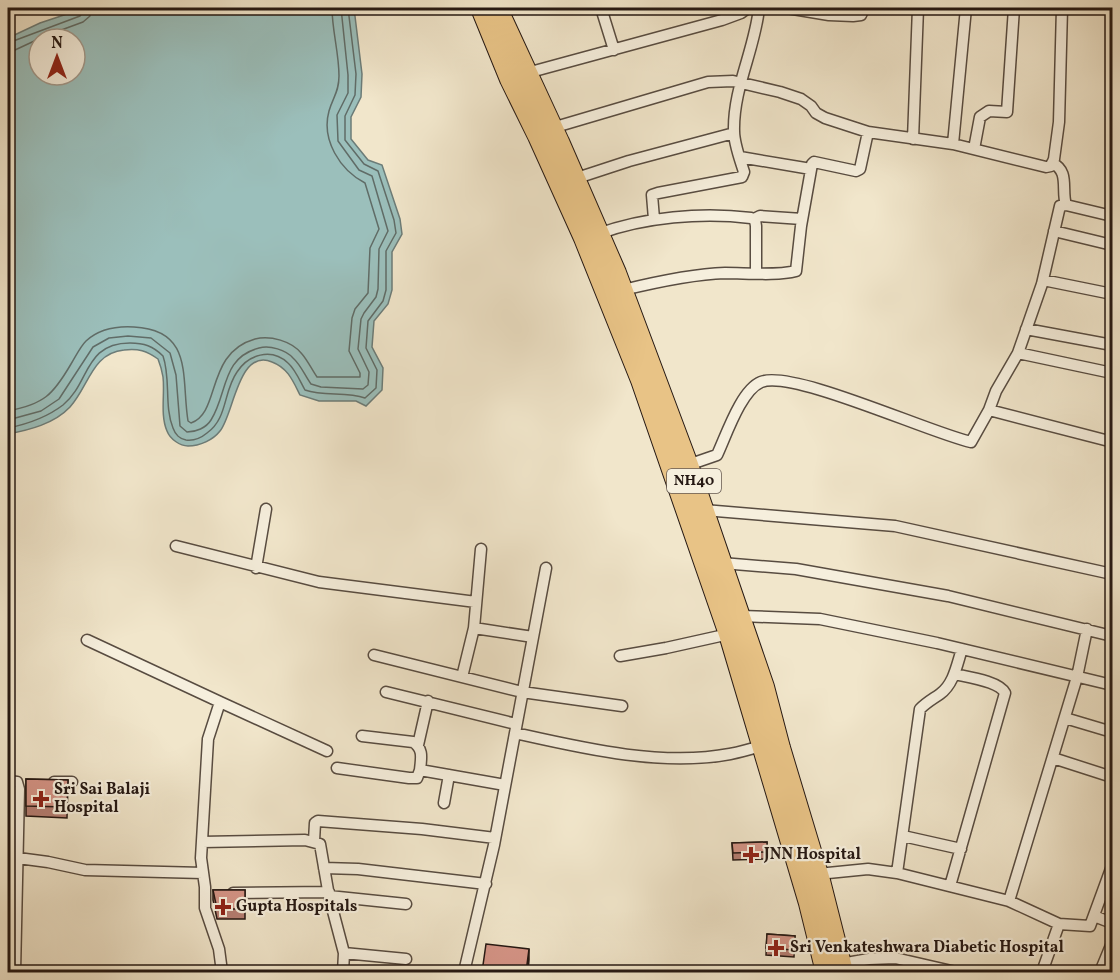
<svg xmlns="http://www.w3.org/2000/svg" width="1120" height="980" viewBox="0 0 1120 980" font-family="Vollkorn,serif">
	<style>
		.water { fill: #9bbfbb; stroke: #6c7c78; stroke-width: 1.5; fill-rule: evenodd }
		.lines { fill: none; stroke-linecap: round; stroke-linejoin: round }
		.shore { stroke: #606c67; stroke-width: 1.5 }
		.street-casing { stroke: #584c41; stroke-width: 13 }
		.highway-casing { stroke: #251813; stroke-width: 22 }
		.street { stroke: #f6efdd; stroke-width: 10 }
		.highway { stroke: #e8c386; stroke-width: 20 }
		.wall { fill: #b67f73; stroke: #251813; stroke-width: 1.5 }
		.shaded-wall { fill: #94685e; stroke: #251813; stroke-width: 1.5 }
		.building { fill: #d49486; stroke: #251813; stroke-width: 1.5 }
		.poi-dot { fill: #8f2418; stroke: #f6efdd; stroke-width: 2 }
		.labels { text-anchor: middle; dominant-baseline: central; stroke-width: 4.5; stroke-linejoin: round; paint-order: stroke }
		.shield { fill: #f6efdd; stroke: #645850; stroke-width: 1.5 }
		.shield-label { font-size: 15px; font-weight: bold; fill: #251813 }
		.poi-label { font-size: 16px; font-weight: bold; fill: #251813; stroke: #f6efdd; text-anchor: start }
	</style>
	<rect width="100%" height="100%" fill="#f1e6cb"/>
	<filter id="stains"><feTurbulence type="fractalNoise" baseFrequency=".00333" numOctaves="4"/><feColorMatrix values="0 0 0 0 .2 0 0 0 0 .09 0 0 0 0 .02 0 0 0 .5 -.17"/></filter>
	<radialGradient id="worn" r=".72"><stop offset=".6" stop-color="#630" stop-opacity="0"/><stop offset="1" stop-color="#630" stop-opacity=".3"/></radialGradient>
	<path class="water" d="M85,8H354L362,74L361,97L351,117V139L368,160L382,165L400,219L402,234L392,252V290L388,304L374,321L372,347L383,368L382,390L366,406L356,401H319L300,395C293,381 288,368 272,362C238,348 234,414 220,431C213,440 200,446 188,446C180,446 170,439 167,431C160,415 165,394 163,377C162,371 160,364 158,359C147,351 138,348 124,350C92,353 89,386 70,407C54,424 29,430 8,434V38L40,23ZM39,39H75V75H39Z"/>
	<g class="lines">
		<path class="shore" d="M8,43L80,16L83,12L84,8
			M8,51L15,50L45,36L83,22L90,16L91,8
			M8,411C44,404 53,395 71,364C76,356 80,347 86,341C99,329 118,326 134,327C194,330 181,378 188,421L191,423C221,413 205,353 255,339C270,335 292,341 302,354C308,361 312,370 317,377H360V373L349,351L352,318L355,309L368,293L370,248L379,229L365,183C340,170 321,140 329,111C333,97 339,92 339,76C339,53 332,30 332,8
			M8,420L41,411L59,399L93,347L109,338L128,336L151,338L170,353L176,375L180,426L187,432C196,432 206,428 211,420C228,393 221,358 259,348C270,345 286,350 293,358C301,365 305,376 311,384L321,387L363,389L368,385L369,372L358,349L361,319L364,313L376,297L378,289L379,249L388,231L372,176L359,170L338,141L337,115L348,93V75L341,8
			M8,428C28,424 46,418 63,405C90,383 84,343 130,343C144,343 153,346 163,356C171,379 164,406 173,428C175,434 180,439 186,440C194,441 201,438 207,433C228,418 223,392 237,372C248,355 271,347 288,363C295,369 300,381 305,390C324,397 346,391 365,398L376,388L377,370L366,348L368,321L383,301L386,290V251L396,233L394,220L378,171L364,164L345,140V116L355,95L356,74L348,8"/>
		<defs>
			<path id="street" d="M601,8L614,50
				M787,8L829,15L853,16L861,15L864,8
				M527,73L722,20L741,13L748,8
				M552,128L708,82L733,81L780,92L801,99L811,106L816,113L825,118L868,132L953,144L1046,167L1051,166L1054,159L1059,122L1062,8
				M913,139L918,8
				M953,144L966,8
				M974,149L980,117L989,111L1007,112L1014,8
				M740,157L811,169
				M1052,163C1070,171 1061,190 1066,205L1112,216
				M574,179L629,161L734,133
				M654,219L652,195L658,193L742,177L744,172C740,159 734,144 734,131C733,88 755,49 759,8
				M754,219L760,216L802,219
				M1054,231L1112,245
				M598,234C644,217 702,212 751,218L755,220L756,226V272
				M1043,280L1112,294
				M623,290C656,282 692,274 725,273C746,273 777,276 796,271L801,226L812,164L814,162L856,171L860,169L868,132
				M1026,329L1112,345
				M1018,353L1112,373
				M989,410L996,391L1018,353L1042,284L1060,206L1066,205
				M688,465L717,455C726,436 741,390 761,382C792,369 930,433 971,442L989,410L1105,440
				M704,510L895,526L1112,574
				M176,546L319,582L476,602
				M722,563L796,569L948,596L1112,636
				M256,568L266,509
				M741,616L820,619L937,643L1112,685
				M474,628L533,637
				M87,640L220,702L208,739L201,858L205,887V908L219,949L222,972
				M374,655L522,692L622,706
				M620,656L666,648L729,634
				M462,677L474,628L481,549
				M386,692L516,724
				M220,702L327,751
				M1065,718L1112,732
				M515,733C582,748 661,767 730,754C740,752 751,749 761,746
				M362,736L413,742C424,749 421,759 420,770
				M418,745L428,701
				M1053,758L1112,777
				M337,768L409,778H417L420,770L505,785
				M8,781L17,782L19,789L15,972
				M54,782H72
				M444,803L449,775
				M903,836L961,849
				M314,841L315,823L318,821L422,829L495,838
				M202,842L305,840L320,844L329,896L344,953L343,972
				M18,858L48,862L85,870L203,873
				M324,868L358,869L486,884
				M897,873L920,709C927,702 933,699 940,694C954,684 957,664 962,649
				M818,874L868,869L897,873L1009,901L1059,924L1090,926L1112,866
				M950,886L1005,693C999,681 967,677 954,674
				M233,893L329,892
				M329,896L406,904
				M1009,901L1077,677L1087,629
				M1094,916L1112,923
				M344,953L406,959
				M841,964L869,959L895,958L956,972
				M464,972L494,845L546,568
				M1042,972L1059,924
				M1100,972L1112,943"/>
			<path id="highway" d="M481,8L510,79L538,136L584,238L641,380L729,634L809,903L826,972
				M497,8L559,142L616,273L688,465L764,687L780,748L820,881L843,972"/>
		</defs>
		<use href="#street" class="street-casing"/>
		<use href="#highway" class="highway-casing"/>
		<use href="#street" class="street"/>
		<use href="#highway" class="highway"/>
	</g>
	<path class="wall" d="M26,779L68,780L67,818L26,816Z
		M767,842V859L733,860L732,843Z
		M213,890H245V919H217L213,900Z
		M767,934L795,936L794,957L766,955Z"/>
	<path class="shaded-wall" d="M529,949V960L528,972H526Z"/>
	<path class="building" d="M26,779L68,780L67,807L26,806Z
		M767,842V852L733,853L732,843Z
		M213,890H245V909H217Z
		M767,934L795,936L794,950L766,948Z
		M486,944L529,949L526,972H482Z"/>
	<g class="poi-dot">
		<path d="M38 790h6v6h6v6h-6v6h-6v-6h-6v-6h6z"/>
		<path d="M748 846h6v6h6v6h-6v6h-6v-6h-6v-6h6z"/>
		<path d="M220 898h6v6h6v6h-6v6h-6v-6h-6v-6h6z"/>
		<path d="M773 939h6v6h6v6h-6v6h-6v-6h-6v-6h6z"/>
	</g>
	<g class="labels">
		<rect class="shield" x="667" y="469" width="54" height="24" rx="4.5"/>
		<g class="shield-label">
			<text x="694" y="481">NH40</text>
		</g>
		<g class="poi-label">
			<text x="54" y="790">Sri Sai Balaji<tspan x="54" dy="18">Hospital</tspan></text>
			<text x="764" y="855">JNN Hospital</text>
			<text x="236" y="907">Gupta Hospitals</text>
			<text x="790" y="948">Sri Venkateshwara Diabetic Hospital</text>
		</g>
	</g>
	<rect width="1120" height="980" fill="none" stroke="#f1e6cb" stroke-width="30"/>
	<rect x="9" y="9" width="1102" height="962" fill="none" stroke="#251813" stroke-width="3"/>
	<rect x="15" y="15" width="1090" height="950" fill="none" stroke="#251813" stroke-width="1.5"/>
	<g transform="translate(57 57)"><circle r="28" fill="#f6efdd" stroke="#a2998c" stroke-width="1.5"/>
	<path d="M0-4.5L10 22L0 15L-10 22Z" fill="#8f2418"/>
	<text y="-9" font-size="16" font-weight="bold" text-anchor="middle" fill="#251813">N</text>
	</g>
	<rect width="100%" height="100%" filter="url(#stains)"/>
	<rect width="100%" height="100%" fill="url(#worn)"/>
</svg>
